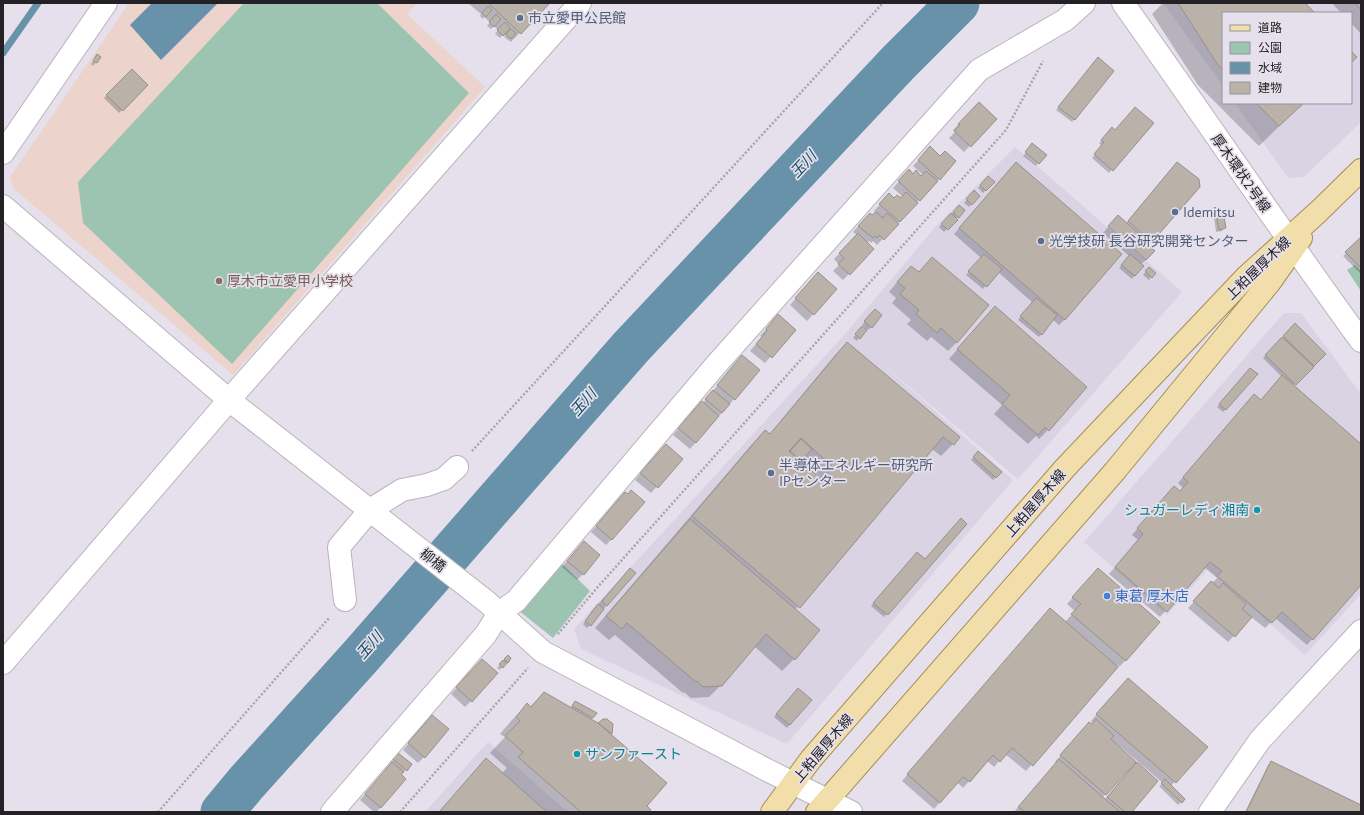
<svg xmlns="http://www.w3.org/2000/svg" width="1364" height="815" viewBox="0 0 1364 815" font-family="'PT Sans','Noto Sans JP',sans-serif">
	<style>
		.built { fill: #d9d3e4 }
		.education { fill: #ecd3cb }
		.green { fill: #9dc3b1 }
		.water { fill: #6792a9 }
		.shadow { fill: #0003; fill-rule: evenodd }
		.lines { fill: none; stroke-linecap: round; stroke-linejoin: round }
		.stream { stroke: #6792a9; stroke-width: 7 }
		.river { stroke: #6792a9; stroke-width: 43 }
		.building { fill: #bab2a9; stroke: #989089; fill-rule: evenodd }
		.minor-casing { stroke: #b8b4be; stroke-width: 24 }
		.major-casing { stroke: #a48e57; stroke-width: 24 }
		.path { stroke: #a8a4ad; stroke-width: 2.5; stroke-dasharray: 2 2; stroke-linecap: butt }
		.minor { stroke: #fff; stroke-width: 22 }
		.major { stroke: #f2deaa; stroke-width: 22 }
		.service-dot { fill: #5c6f8a; stroke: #e5e0eb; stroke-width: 1.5 }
		.education-dot { fill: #8d6e63; stroke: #e5e0eb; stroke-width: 1.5 }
		.culture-dot { fill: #0f9aa8; stroke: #e5e0eb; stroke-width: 1.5 }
		.shop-dot { fill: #3f7fe0; stroke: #e5e0eb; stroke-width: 1.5 }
		.labels { text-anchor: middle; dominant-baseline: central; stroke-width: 3.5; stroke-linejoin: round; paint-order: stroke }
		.service-label { font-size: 14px; fill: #4e5e75; stroke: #e5e0eb; text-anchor: start }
		.street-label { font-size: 14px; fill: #232125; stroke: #e5e0eb }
		.education-label { font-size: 14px; fill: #785e54; stroke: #e5e0eb; text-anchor: start }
		.culture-label { font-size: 14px; fill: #0d838f; stroke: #e5e0eb; text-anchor: end }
		.shop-label { font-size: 14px; fill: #366cbe; stroke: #e5e0eb; text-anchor: start }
		.water-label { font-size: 15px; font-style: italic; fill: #0e4961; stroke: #e5e0eb }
	</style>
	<rect width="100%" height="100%" fill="#e5e0eb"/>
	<path class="built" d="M1163,3H1361V122L1304,177L1288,178L1235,103H1351V13H1223V86Z
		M1015,147L1182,292L1018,479L874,357L1013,480L787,744L581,649L574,629L846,333L938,224Z
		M1284,313H1301L1361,394V594L1305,655L1208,569L1167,615L1084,542Z
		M488,742L568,812H425Z"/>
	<path class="education" d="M129,3H417L407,14L485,87L233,375L13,188L10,177Z"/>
	<path class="green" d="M244,3H377L469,93L232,364L83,223L78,182Z
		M1355,265L1361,271V291L1347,270Z
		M558,560L590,591L553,638L518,610Z"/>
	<path class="water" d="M152,3H218L161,60L130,25Z"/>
	<path class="shadow" d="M469,3H548L511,42L504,37L505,36L503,34L500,38L495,34L498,30L494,26L491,29L487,26L490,22L484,17L483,19L480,16L481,14L469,4Z
		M1163,3H1304L1313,13H1223V103H1303L1259,146L1198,85L1152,14Z
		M1332,3H1361V34L1351,23V13H1341Z
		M97,55L100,57L93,66L91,64Z
		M1095,61L1113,71L1072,122L1056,110Z
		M132,70L147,85L119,113L104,98Z
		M979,103L995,119L964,152L949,138L955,132L953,130Z
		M1152,123L1109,173L1092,158L1102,146L1099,143L1109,131Z
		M1030,147L1038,163L1036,166L1023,156Z
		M924,154L939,179L877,245L873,241L871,243L869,241L867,243L873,249L843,280L833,271L839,265L834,259L857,235L853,232L864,220L872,217L876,213L874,211L883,201L900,199L903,197L893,188L903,177L913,175L921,177L923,175L913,166Z
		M1171,169L1199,187L1147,245L1146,260L1141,264L1143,266L1132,279L1119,268L1129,256L1103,233L1112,222L1126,223Z
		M1010,170L1065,319L1059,325L1053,320L1039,337L1018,320L1032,302L998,272L983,289L966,275L981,258L954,234Z
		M988,177L993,182L983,193L978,188Z
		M974,191L979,196L969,207L964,203Z
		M959,206L958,217L944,232L939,227Z
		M1216,214L1224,228L1222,231L1216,232L1214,217Z
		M1361,239V274L1343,256Z
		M932,258L957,342L948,351L931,337L927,341L907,324L911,320L892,303L896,298L889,292L902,276L918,273Z
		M1146,271L1151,277L1149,280L1143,275Z
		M812,280L836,289L807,321L790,305Z
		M872,313L871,327L868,330L862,325Z
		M986,316L1048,430L1039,439L1036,436L1028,444L994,414L1002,405L949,359Z
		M772,322L794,330L765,363L750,351L762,337L760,336Z
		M1295,325L1325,354L1293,386L1361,445V583L1307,645L1275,618L1265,628L1251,617L1228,642L1188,608L1217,578L1204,567L1160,617L1109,574L1138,540L1132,535L1168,494L1179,492L1183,488L1178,483L1248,402L1260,401L1282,377L1263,358Z
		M859,330V338L857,341L853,338Z
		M847,343L959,438L941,456L932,449L795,610L794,659L782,671L754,646L721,685L709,697L691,698L684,692L683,693L615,635L609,640L595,628L753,443L765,432L769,435L835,355ZM796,435L806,441L804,444L796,436ZM801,460L822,479L821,481L799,462Z
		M736,363L734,399L690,449L673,435L696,408L702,402L703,403L712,392Z
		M1248,372L1226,409L1223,412L1217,407Z
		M660,451L681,459L651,493L635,480Z
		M976,455L1000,472L993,480L971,460Z
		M619,499L612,539L606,545L591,532Z
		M966,524L884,617L871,606L915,556L925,561Z
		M578,548L583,574L577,580L562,567Z
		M630,569L607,605L590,625L587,628L583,624L591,614L590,613Z
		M1098,569L1159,622L1125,661L1119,667L1118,665L1026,771L1005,754L994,767L987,761L963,788L957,782L934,809L902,781L1050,609L1065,622L1075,611L1067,604Z
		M508,656L510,658L500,670L497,668Z
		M476,666L471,701L465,707L451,694Z
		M1122,685L1206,747L1171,786L1184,799L1178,805L1159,786L1163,783L1117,744L1116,745L1135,762L1102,798L1104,800L1128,773L1130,812H1014L1055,765L1056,763L1055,762L1083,729L1093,723L1091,721Z
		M795,692L811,700L787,728L774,717Z
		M544,693L570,708L575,702L593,717L591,720L598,724L601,721L612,724L610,734L647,812H440L502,773L507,768L490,753L505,737L500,734L511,721L527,705L530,707Z
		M426,722L424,757L418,763L403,750Z
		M396,757L406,770L400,775L381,807L376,812H374L360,800L393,763L391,762Z
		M1271,762L1361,807V812H1245L1268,765Z"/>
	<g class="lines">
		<path class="stream" d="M3,53L38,3"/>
		<path class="river" d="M222,812L247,782L360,657L631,347L898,63L958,3"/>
	</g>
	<path class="building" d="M488,3H550L521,34Z
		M1178,3H1305L1315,13H1223V70L1218,65Z
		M1355,3H1361V10Z
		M488,6L492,10L486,17L482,13Z
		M496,14L501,19L494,27L489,22Z
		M505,22L510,28L503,36L497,30Z
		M511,29L516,33L511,39L506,34Z
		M1351,51L1357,57L1351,63Z
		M97,54L101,57L97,63L93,61Z
		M1098,57L1114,71L1075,120L1058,107Z
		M132,69L148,85L123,111L106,95Z
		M979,102L997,119L971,147L954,131L960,125L958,124Z
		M1256,103H1304L1279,126Z
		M1135,107L1154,123L1113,171L1094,154L1104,142L1101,140L1112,127L1115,130Z
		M1032,143L1047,155L1039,164L1025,152Z
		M930,146L940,156L945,151L956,161L940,180L918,160Z
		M1016,162L1122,254L1065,320L959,228Z
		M1177,162L1199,179L1200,187L1152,242L1128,221Z
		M909,169L913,174L916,170L921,176L926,171L938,181L920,201L898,181Z
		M988,176L995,182L986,191L980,185Z
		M974,190L980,196L972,205L966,199Z
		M906,192L918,203L900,222L879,204L889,193L894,198L897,195L901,198Z
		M959,205L965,210L959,218L953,212Z
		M876,212L883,218L887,213L899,224L884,240L879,235L877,238L875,236L873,238L858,226L870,213L872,215Z
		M1223,212L1226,228L1219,230L1216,213Z
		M951,213L958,220L948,230L941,224Z
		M1118,215L1146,240L1145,242L1155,251L1146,260L1108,226Z
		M858,233L874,249L850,275L838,264L844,258L839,253Z
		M1361,237V268L1345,252Z
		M984,254L1002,269L987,287L968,271Z
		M1130,254L1144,266L1135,276L1121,265Z
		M932,257L989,305L957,343L941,328L937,333L916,314L919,310L900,294L905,288L897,282L911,266L919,272Z
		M1149,267L1156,273L1152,278L1145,271Z
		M818,272L837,289L814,315L795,298Z
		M1036,298L1057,315L1042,335L1020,316Z
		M995,306L1087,387L1049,431L1045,427L1038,435L1002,404L1010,395L957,349Z
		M875,309L882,315L872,328L864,321Z
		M778,314L796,330L772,358L756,344L767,331L766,329Z
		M1295,323L1326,354L1314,366L1283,336Z
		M862,326L867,330L860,339L855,334Z
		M1282,337L1314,367L1296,385L1265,355Z
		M847,342L960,437L954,445L943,437L800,608L692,516L765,430L770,434ZM801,438L833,467L822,480L789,451Z
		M742,355L760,370L735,400L717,385Z
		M1250,368L1258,374L1226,410L1219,404Z
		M1282,375L1361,444V585L1313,640L1282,612L1272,623L1217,576L1222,571L1210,562L1167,612L1115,567L1143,534L1137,528L1174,486L1180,491L1188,482L1183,477L1254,394L1261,400Z
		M713,390L730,404L722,413L705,399Z
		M702,401L719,416L696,443L678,428Z
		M801,439L812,449L801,461L790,451Z
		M666,444L683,459L658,488L640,473Z
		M978,451L1002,472L996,478L973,457Z
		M631,490L645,502L612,540L596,526L625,492L628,494Z
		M961,518L967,524L888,615L873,603L917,552L925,559Z
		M690,519L820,630L795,660L766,634L722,686L703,687L697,681L696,682L627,623L622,629L606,616Z
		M584,541L600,555L584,575L567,561Z
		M630,568L636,573L607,606L602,601Z
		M1098,568L1160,622L1126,661L1071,614L1081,604L1072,597Z
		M1211,581L1219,588L1223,583L1246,604L1242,609L1252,617L1235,637L1193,601Z
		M598,604L604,609L591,626L585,621Z
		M1050,608L1118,667L1033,766L1012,748L1000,762L993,755L970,782L963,777L940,803L907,774Z
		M508,655L511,658L508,663L504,659Z
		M482,659L498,673L472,702L456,687Z
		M503,660L507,663L503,668L499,664Z
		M1128,678L1208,747L1176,783L1096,714Z
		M798,688L812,700L790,725L776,714Z
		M544,692L598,723L667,783L647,806L651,810L649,812H581L518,757L523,752L505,736L520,721L516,717L527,703L531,707Z
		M575,701L597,713L593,718L572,706Z
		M432,715L449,729L425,758L408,743Z
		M603,719H607L613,724L612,734L598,723Z
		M1096,719L1114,736L1111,739L1136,762L1106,795L1060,755L1089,722L1092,724Z
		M398,753L412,764L407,771L393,759Z
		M486,758L547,812H439Z
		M1059,759L1120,812H1025L1018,807Z
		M1271,761L1361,805V812H1246Z
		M392,762L404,772L401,774L406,779L381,808L365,794Z
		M1137,762L1158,781L1132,812H1125L1107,797Z
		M1165,779L1185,799L1182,803L1161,783Z"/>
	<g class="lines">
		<defs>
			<path id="minor" d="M1123,3C1203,115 1280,230 1361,341
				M3,153L106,3
				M3,206L229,400L487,602L543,652L765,769L851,812
				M345,600L339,547L370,510L402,490L427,485L444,479L457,467
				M3,663L229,400L580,3
				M332,812L486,634L499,613L516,601L715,366L979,70L1065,20L1084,3
				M1210,812L1260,740L1361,631"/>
			<path id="major" d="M772,812L811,759L1065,468L1246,277L1318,212L1361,170
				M817,812L1115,471L1270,282L1301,238"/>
		</defs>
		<use href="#minor" class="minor-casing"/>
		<use href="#major" class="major-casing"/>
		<path class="path" d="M472,451L883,3
			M558,634L596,589L1006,130L1043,61
			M158,812L330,617
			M400,812L528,668"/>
		<use href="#minor" class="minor"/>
		<use href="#major" class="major"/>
	</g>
	<g class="service-dot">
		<circle cx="520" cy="18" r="4"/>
		<circle cx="1175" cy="212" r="4"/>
		<circle cx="1041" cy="241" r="4"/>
		<circle cx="771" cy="473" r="4"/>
	</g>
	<circle class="education-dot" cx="219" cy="281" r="4"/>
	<g class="culture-dot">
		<circle cx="1257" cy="510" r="4"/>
		<circle cx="577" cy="754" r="4"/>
	</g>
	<circle class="shop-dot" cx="1107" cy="596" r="4"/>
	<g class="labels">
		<g class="service-label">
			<text x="528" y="18">市立愛甲公民館</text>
			<text x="1183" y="212">Idemitsu</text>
			<text x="1049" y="241">光学技研 長谷研究開発センター</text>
			<text x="779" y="465">半導体エネルギー研究所<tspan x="779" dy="16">IPセンター</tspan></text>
		</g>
		<g class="street-label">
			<text transform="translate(1241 173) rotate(55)">厚木環状2号線</text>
			<text transform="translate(1258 268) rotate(-44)">上粕屋厚木線</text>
			<text transform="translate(1035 503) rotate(-49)">上粕屋厚木線</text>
			<text transform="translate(433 560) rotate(38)">柳橋</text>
			<text transform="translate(823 748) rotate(-50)">上粕屋厚木線</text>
		</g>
		<g class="education-label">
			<text x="227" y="281">厚木市立愛甲小学校</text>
		</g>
		<g class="culture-label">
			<text x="1249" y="510">シュガーレディ湘南</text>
			<text x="585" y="754" text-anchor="start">サンファースト</text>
		</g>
		<g class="shop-label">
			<text x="1115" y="596">東葛 厚木店</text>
		</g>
		<g class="water-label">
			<text transform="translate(803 164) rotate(-47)">玉川</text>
			<text transform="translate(583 402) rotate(-49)">玉川</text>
			<text transform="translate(369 645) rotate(-49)">玉川</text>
		</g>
	</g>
	<rect width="1364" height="815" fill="none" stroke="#232125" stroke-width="8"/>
	<rect x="1222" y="12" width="130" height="92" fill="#e5e0eb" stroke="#97949c"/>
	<rect x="1230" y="25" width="20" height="6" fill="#f2deaa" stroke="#97949c"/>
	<text x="1258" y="32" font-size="12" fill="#232125">道路</text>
	<rect x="1230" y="42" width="20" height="12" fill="#9dc3b1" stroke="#97949c"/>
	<text x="1258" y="52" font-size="12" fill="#232125">公園</text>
	<rect x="1230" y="62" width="20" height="12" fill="#6792a9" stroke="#97949c"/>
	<text x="1258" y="72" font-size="12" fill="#232125">水域</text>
	<rect x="1230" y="82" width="20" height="12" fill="#bab2a9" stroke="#97949c"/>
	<text x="1258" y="92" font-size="12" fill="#232125">建物</text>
</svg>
